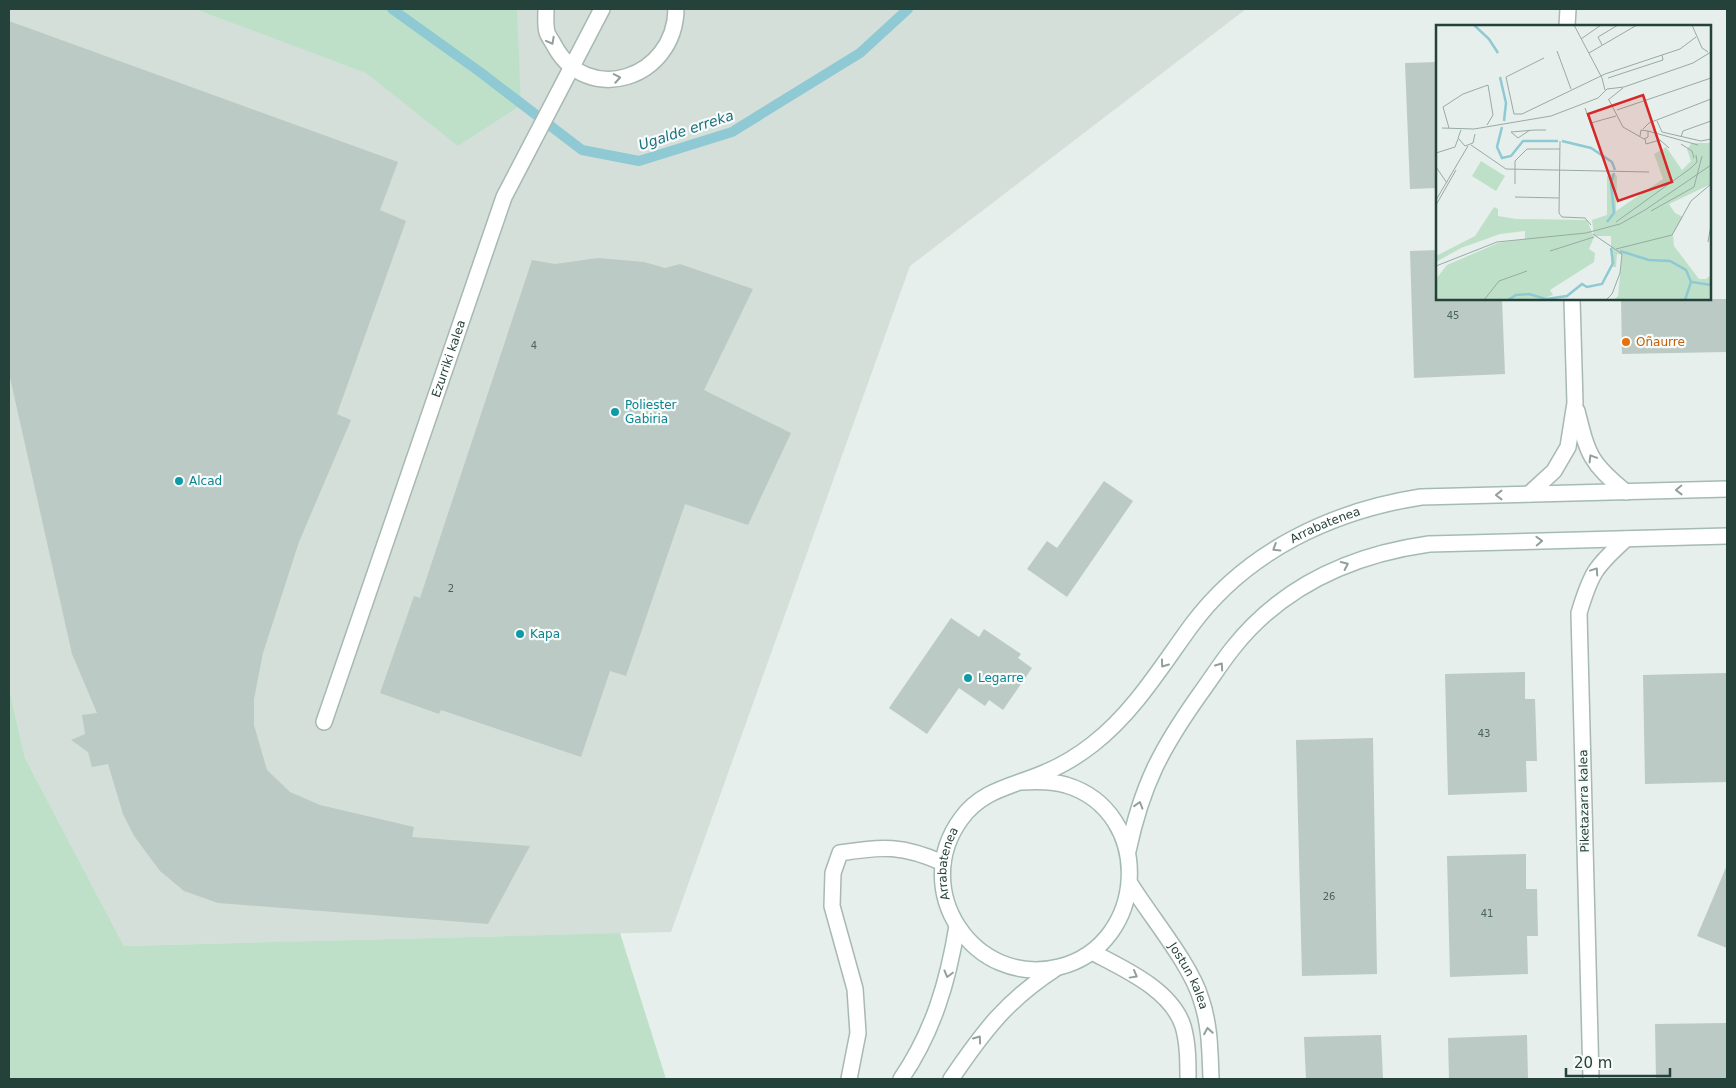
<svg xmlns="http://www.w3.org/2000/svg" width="1736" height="1088" viewBox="0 0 1736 1088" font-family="'DejaVu Sans',sans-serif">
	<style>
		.built { fill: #d4dfda }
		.green { fill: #bfe0c8 }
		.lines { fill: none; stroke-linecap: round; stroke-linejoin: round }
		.stream { stroke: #8ec9d4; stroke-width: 10 }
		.building { fill: #bbcac4 }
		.minor-casing { stroke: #a8b8b2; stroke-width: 18 }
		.secondary-casing { stroke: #a4bbb3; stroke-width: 18 }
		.minor { stroke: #fff; stroke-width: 15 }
		.secondary { stroke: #fff; stroke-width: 15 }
		.oneway { stroke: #92a09c }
		.food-dot { fill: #e8710a; stroke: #f7fbf9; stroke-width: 2 }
		.culture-dot { fill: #0f9aa8; stroke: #f7fbf9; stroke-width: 2 }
		.labels { text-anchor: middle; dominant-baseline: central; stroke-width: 4.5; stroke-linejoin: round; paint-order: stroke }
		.number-label { font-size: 10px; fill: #4a645c }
		.food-label { font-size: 12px; fill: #c56008; stroke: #f7fbf9; text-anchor: start }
		.street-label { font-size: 12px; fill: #24423a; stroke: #f7fbf9 }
		.culture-label { font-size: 12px; fill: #0d838f; stroke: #f7fbf9; text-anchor: start }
		.water-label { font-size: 14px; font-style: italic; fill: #1c6f80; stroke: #f7fbf9 }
		.inset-river { fill: none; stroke: #8ec9d4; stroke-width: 2.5 }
		.inset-road { fill: none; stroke: #98aaa4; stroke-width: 1 }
		.view { fill: #d62828; fill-opacity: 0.15; stroke: #d62828; stroke-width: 2.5 }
		.inset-edge { fill: none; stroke: #24423a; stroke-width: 2.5 }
	</style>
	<rect width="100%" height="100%" fill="#e6efeb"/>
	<path class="built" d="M9,9H1246L910,266L671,932L124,946L25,758L9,688Z"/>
	<path class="green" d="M195,9H517L521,105L458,146L366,73Z
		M9,688L25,758L124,946L620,933L666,1079H9Z"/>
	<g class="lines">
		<path class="stream" d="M392,9L480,72L582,150L639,161L732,132L860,53L908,9"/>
	</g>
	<path class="building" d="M9,21L398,162L380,210L406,221L337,414L351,420L299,542L263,653L254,699V725L267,770L290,792L320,805L414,827L412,837L530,846L488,924L218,903L184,891L160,871L134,836L123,814L108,764L92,767L88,752L71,740L85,734L82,715L97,713L72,654L9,373Z
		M1437,62V188L1410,189L1405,63Z
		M1437,250V299H1502L1505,374L1414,378L1410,251Z
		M598,258L644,262L665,268L680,264L753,289L704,390L791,433L748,525L685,504L626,676L610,671L581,757L441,710L439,714L380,693L414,596L420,598L532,260L555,264Z
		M1621,299H1727V352L1622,354Z
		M1104,481L1133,501L1067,597L1027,569L1047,541L1057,548Z
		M951,618L979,637L984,629L1021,654L1018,658L1032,668L1003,710L989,700L985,706L959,688L927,734L889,708Z
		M1525,672V699H1535L1537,761H1526L1527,792L1448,795L1445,674Z
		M1727,673V782L1645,784L1643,675Z
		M1373,738L1377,974L1302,976L1296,740Z
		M1526,854V889H1537L1538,936H1527L1528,974L1450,977L1447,856Z
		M1727,865V948L1697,936Z
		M1727,1023V1079H1656L1655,1024Z
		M1381,1035L1383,1079H1306L1304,1037Z
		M1527,1035L1528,1079H1449L1448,1038Z"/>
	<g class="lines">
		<defs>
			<g id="minor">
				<path d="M546,9C546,16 545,25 547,32C548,36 552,41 554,45C587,107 675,79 676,9"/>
				<path d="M1567,26L1568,9"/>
				<path d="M1577,411C1588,455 1590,463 1626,492"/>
				<path d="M1529,494L1554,471L1568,447L1575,403L1572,299"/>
				<path id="s1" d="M324,722L504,197L602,9"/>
				<path id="s2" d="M1131,885C1151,917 1191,965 1201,999C1210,1025 1210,1052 1211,1079"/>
				<path d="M1092,952C1122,968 1171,989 1183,1026C1188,1043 1188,1062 1188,1079"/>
				<path d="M849,1079L858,1033L855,989L832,906L833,873L840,853C882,846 903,845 943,863"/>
				<path d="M1591,1079L1579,613C1591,573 1595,567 1626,539"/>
			</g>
			<g id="secondary">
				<path id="s3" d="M1023,782C1038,781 1051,781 1066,785C1155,812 1148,945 1059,967C974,988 909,890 961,819C982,789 1015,786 1046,772C1063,765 1079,755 1093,744C1134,712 1161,667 1191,626C1246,551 1332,511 1421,497L1727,489"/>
				<path d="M1128,851C1142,785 1161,749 1200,694C1211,679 1221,663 1233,648C1283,585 1351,555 1429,544L1727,536"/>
				<path d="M901,1079C933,1032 948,982 957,926"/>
				<path d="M951,1079C983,1032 1006,1001 1055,969"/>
			</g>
		</defs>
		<use href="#minor" class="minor-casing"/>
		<use href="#secondary" class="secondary-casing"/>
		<use href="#minor" class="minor"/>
		<use href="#secondary" class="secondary"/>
	</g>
	<defs><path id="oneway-chevron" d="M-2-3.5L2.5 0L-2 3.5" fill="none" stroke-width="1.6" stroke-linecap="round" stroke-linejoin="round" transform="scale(1.25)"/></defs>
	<g class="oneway">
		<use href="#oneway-chevron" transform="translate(551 41) rotate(62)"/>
		<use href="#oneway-chevron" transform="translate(617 78) rotate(-10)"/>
		<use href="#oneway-chevron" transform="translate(1592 458) rotate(-121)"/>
		<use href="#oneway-chevron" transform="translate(1679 490) rotate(179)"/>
		<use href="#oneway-chevron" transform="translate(1499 495) rotate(180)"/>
		<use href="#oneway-chevron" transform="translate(1539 541) rotate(-2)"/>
		<use href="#oneway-chevron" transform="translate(1276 548) rotate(148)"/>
		<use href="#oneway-chevron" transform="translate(1345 565) rotate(-25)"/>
		<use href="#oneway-chevron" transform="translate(1595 571) rotate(-56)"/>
		<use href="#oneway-chevron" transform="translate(1164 664) rotate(126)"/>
		<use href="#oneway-chevron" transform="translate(1220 666) rotate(-55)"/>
		<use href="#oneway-chevron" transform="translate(1139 805) rotate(-73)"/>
		<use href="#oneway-chevron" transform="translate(948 974) rotate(105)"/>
		<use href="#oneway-chevron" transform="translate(1134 975) rotate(29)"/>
		<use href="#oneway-chevron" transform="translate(1208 1031) rotate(-99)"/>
		<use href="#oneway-chevron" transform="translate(978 1039) rotate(-54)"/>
	</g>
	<circle class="food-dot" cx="1626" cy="342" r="5"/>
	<g class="culture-dot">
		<circle cx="615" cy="412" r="5"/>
		<circle cx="179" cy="481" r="5"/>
		<circle cx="520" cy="634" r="5"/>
		<circle cx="968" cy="678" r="5"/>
	</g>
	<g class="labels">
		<g class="number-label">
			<text x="1453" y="315">45</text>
			<text x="534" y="345">4</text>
			<text x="451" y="588">2</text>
			<text x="1484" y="733">43</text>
			<text x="1329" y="896">26</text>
			<text x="1487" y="913">41</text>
		</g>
		<g class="food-label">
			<text x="1636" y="342">Oñaurre</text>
		</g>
		<g class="street-label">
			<text stroke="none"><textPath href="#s1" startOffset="384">Ezurriki kalea</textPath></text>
			<text stroke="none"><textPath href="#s3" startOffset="995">Arrabatenea</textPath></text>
			<text transform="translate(1584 801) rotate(-91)">Piketazarra kalea</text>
			<text stroke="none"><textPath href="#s3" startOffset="469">Arrabatenea</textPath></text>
			<text stroke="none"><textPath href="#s2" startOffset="108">Jostun kalea</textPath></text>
		</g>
		<g class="culture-label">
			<text x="625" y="405">Poliester<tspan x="625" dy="14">Gabiria</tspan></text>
			<text x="189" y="481">Alcad</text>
			<text x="530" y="634">Kapa</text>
			<text x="978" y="678">Legarre</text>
		</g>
		<g class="water-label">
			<text transform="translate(686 130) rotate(-18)">Ugalde erreka</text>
		</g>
	</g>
	<g transform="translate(1436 25)">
		<rect width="275" height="275" fill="#e6efeb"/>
		<path d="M256,118H275V159L233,179L239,188L247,192L237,209L238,221L263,254H270L275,250V275H178L182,271L186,230L181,229L180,242H175V211H158L156,195L171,190V151L178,148L181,151L180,186L227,154L218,129L230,122L246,145L255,136L251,124ZM45,136L69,151L60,166L36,151ZM58,182L62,184V191L80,194L151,195L158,212L153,224L159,228L158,237L114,265L117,270L105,274L0,275V254L11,240L62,218L89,214V206L64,209L25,223L0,237V231L39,211Z" fill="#bfe0c8"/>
		<path class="inset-river" d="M38,0L53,14L62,28M64,52L70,78L68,96M66,102L61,122L66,133L75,131L87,116H122M126,116L155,123L176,137L179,145M171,197L178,188L175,158L178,148M184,226L213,235L234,236L250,245L255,257L249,275M256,257L275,260M72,275L80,270L93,269L110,274L131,271L146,259L151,262L166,259L177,238L175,223"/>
		<path class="inset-road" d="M138,0L166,53L169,65M256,0L266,23L272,27M145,14L165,0M166,20L162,12L182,0M121,26L135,64M153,28L201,0M108,33L70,52L78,89H86L169,49L244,24L260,12M172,53L227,35L226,30M172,75L187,63M173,75L187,102L208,114L212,112V106L205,105L204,111M149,83L157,105M181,85L275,53M221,96L226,107L265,116L275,114M155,98L180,91M6,103L38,104L115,91L162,73L171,64L188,62L257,38L275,27M13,103L7,82L27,69L52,60L57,90L51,100M207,104L213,98L275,74M25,105L22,113L29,121L37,118L39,109M94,105L82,113L75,107L99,105H110M212,106L262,120M245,112L247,106L275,96M209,114L210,119L224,115L233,123M124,116L123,188L126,192L149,193L155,200M245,119L256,126L258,133M35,120L70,144L213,147M0,128L19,122L22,114M0,142L11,158M79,159V136L91,124H124M79,172L123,173M0,175L32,121M0,180L20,145M215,186L258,162L266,131M180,197L255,143L261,137L260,130M157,209L186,229L184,248L176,269L170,275M272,217L275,200M180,224L236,210L255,176L275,159M114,226L158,212M0,241L61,217L150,208L184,199L209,185L275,140M48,275L63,256L91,246"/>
		<path class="view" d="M207,70L236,157L182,176L152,89Z"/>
		<rect width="275" height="275" class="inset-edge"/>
	</g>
	<rect width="1736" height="1088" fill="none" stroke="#24423a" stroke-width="20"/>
	<path d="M1566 1068v8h104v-8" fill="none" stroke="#24423a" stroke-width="2.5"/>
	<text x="1574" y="1068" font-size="15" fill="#24423a" stroke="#f7fbf9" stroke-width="4" paint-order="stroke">20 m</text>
</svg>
